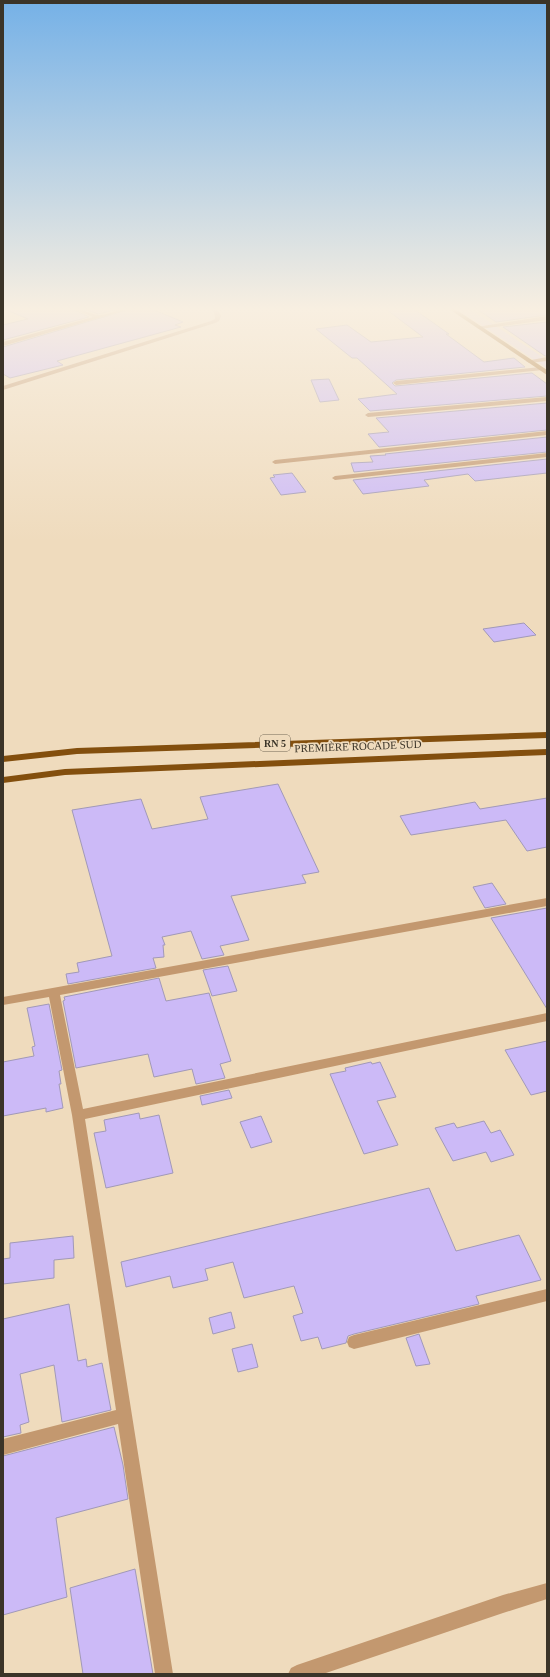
<svg xmlns="http://www.w3.org/2000/svg" width="550" height="1677" viewBox="0 0 550 1677" font-family="Georgia,serif">
	<style>
		.commercial { fill: #decee1 }
		.building { fill: #ccbaf7; stroke: #a199b8 }
		.lines { fill: none; stroke-linecap: round; stroke-linejoin: round }
		.minor { fill: #c3986f; fill-rule: evenodd }
		.primary { fill: #9b5f13; fill-rule: evenodd }
		.motorway { fill: #834f0e; fill-rule: evenodd }
		.labels { text-anchor: middle; dominant-baseline: central; stroke-width: 3.5; stroke-linejoin: round; paint-order: stroke }
		.shield { fill: #efdbbd; stroke: #716655; stroke-width: 1 }
		.shield-label { font-size: 10px; font-weight: bold; fill: #3b3428 }
		.street-label { font-size: 11px; fill: #3b3428; stroke: #efdbbd }
	</style>
	<rect width="100%" height="100%" fill="#efdbbd"/>
	<path class="commercial" d="M454,307H467L547,360V368Z"/>
	<path class="building" d="M10,307H69L89,317L3,340V325L28,319L6,310Z
		M78,307H126L98,314Z
		M137,307H147L183,322L175,325L181,327L57,361L63,365L10,378L3,374V347Z
		M383,307H411L449,334H446L484,362L514,358L525,367L396,380L392,383L395,386L532,373L547,384V396L370,411L358,399L397,394L357,358H352L316,329L347,325L371,342L423,337Z
		M474,307H522L525,309L547,307V315L496,322Z
		M547,322V356H545L503,327Z
		M329,379L339,400L320,402L311,380Z
		M547,403V430L379,447L368,434L389,432L376,418Z
		M547,437V452L354,472L351,463L373,462L370,456L386,455L385,454Z
		M547,459V473L475,481L468,474L424,480L429,486L363,494L353,480Z
		M292,473L306,492L281,495L270,478L275,477L273,475Z
		M524,623L536,635L494,642L483,629Z
		M278,784L319,872L302,875L306,883L231,896L249,940L220,946L224,955L202,959L191,931L162,937L165,945H163L164,957L153,958L156,968L68,984L66,974L79,972L77,963L112,956L72,810L141,799L152,829L208,819L200,797Z
		M547,798V847L527,851L506,820L411,835L400,816L475,802L480,809Z
		M492,883L506,904L485,908L473,887Z
		M547,908V1009L491,918Z
		M228,966L237,991L212,996L203,970Z
		M159,978L166,1001L209,993L231,1061L220,1064L225,1078L196,1084L192,1069L154,1077L148,1054L76,1068L63,1001L65,1000L64,997Z
		M49,1004L62,1070L59,1071L61,1084H59L63,1108L46,1112V1108L3,1116V1062L34,1056L32,1047L35,1046L27,1008Z
		M547,1041V1091L531,1095L505,1050Z
		M371,1062L372,1064L380,1062L396,1097L377,1101L398,1145L364,1154L330,1074L346,1071L345,1068Z
		M229,1090L232,1098L202,1105L200,1096Z
		M139,1113L140,1119L159,1115L173,1173L106,1188L94,1133L106,1131L104,1120Z
		M261,1116L272,1142L251,1148L240,1122Z
		M484,1121L491,1133L500,1130L514,1155L491,1162L486,1152L453,1161L435,1128L454,1123L457,1128Z
		M429,1188L456,1251L519,1235L541,1280L476,1296L479,1304L354,1334L348,1336L346,1343L322,1349L318,1337L301,1341L293,1316L303,1313L294,1286L244,1298L233,1262L205,1269L208,1280L173,1288L170,1276L126,1287L121,1262Z
		M73,1236L74,1258L54,1260V1278L3,1284V1259L10,1258V1243Z
		M69,1304L78,1361L86,1359L87,1367L102,1363L111,1410L62,1422L54,1365L20,1374L29,1422L20,1425L21,1433L3,1437V1319Z
		M231,1312L235,1328L213,1334L209,1318Z
		M419,1334L430,1364L416,1366L406,1338Z
		M252,1344L258,1367L238,1372L232,1349Z
		M114,1427L123,1465L128,1499L56,1518L67,1597L3,1615V1456Z
		M135,1569L153,1674H83L70,1588Z"/>
	<g class="lines">
		<path class="minor" d="M3,307H9L3,310Z
			M70,307C80,307 88,314 98,315C107,316 123,307 136,307L3,346V342L93,317Z
			M212,307H216L221,316L219,321L215,323L3,390V386L211,321L215,319V316Z
			M547,316V320L479,329L476,327Z
			M547,357V361L529,363L526,361Z
			M541,367L543,368V370L396,385L393,383L396,381Z
			M547,397V401L368,417L365,415L368,413Z
			M547,431V435L275,464L272,462L275,460Z
			M547,453V457L335,480L332,478L335,476Z
			M547,898V906L60,995L83,1109L547,1013V1021L85,1119L173,1674H155L118,1424L3,1455V1439L116,1410L72,1115L49,997L3,1005V997Z
			M547,1289V1301L354,1349L349,1347L347,1342L349,1337L354,1335Z
			M547,1583V1599L503,1613L323,1674H288L291,1668L297,1665L503,1595Z"/>
		<path class="primary" d="M446,307H452L547,370V375Z"/>
		<path class="motorway" d="M547,732V738L77,754L3,762V756L77,748Z
			M547,749V755L65,775L3,783V777L65,769Z"/>
	</g>
	<linearGradient id="sky" x2="0" y2="1"><stop stop-color="#75b1e7"/><stop offset="0.57" stop-color="#f8efe1"/><stop offset="1" stop-color="#f8efe1" stop-opacity="0"/></linearGradient>
	<rect width="550" height="542" fill="url(#sky)"/>
	<g class="labels">
		<rect class="shield" x="260" y="735" width="30" height="16" rx="3"/>
		<g class="shield-label">
			<text x="275" y="743">RN 5</text>
		</g>
		<g class="street-label">
			<text transform="translate(358 746) rotate(-2)">PREMIÈRE ROCADE SUD</text>
		</g>
	</g>
	<rect width="550" height="1677" fill="none" stroke="#3b3428" stroke-width="8"/>
</svg>
